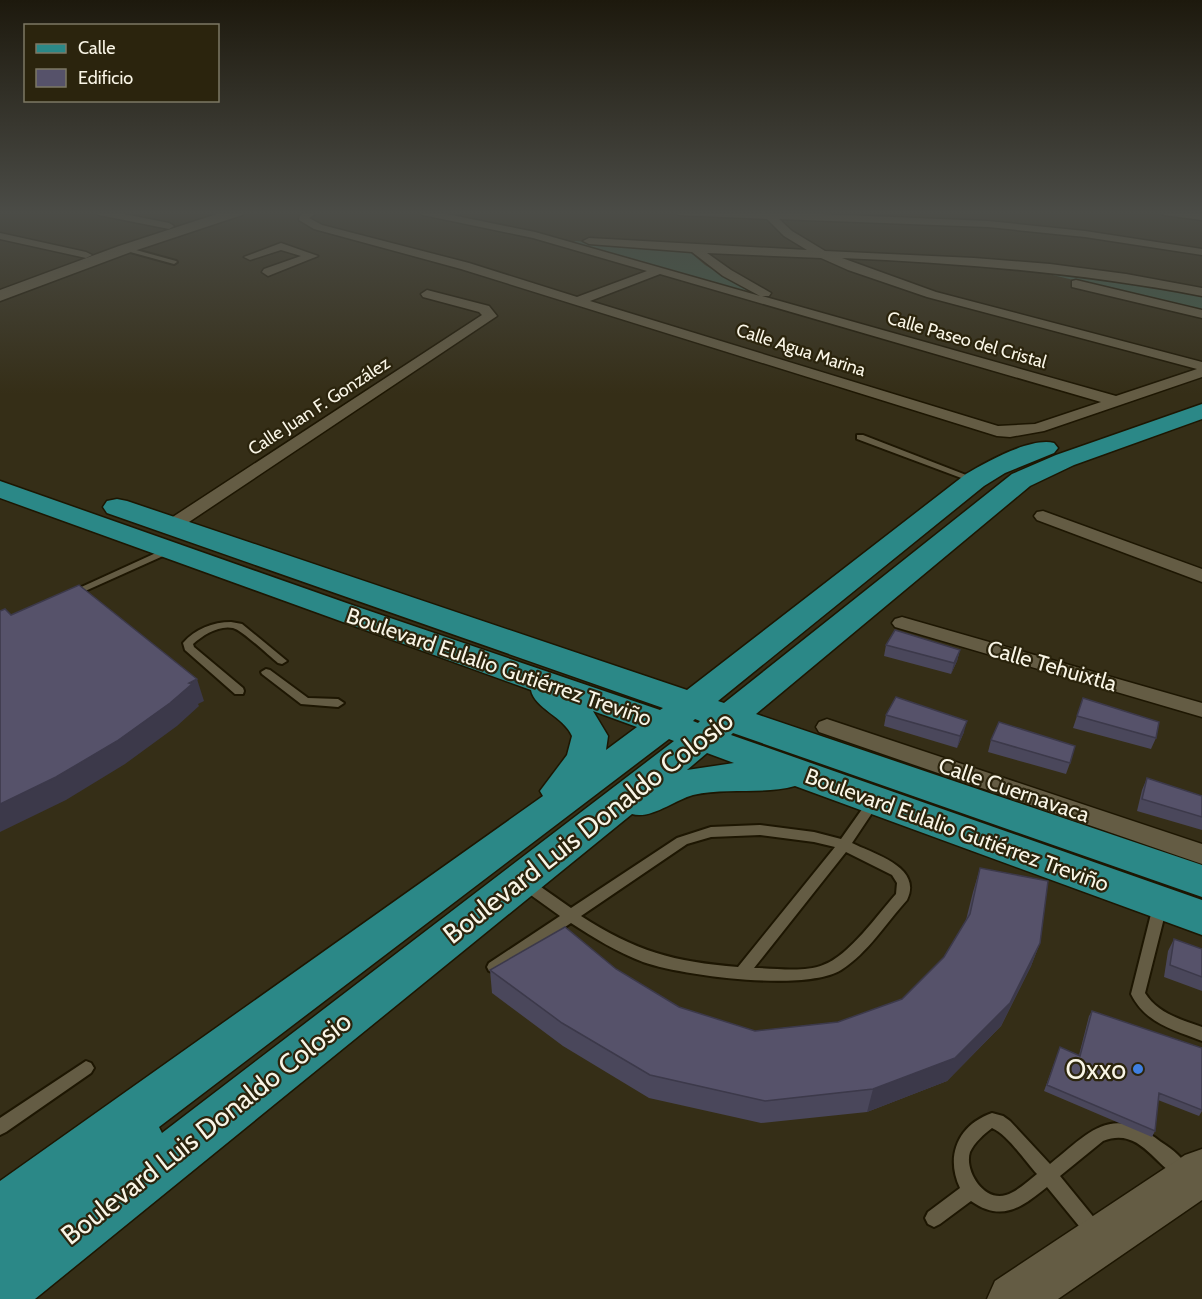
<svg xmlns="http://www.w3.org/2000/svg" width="1202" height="1299" viewBox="0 0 1202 1299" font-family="Cabin,sans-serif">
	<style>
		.green { fill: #425d4a }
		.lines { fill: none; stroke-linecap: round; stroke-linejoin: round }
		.lane-casing { stroke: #1d1602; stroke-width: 4 }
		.street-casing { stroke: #1d1602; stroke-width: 3 }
		.secondary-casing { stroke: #1d1602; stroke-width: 3 }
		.primary-casing { stroke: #1d1602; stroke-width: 3 }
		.lane { fill: #645c44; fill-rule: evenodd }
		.street { fill: #645c44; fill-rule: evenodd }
		.secondary { fill: #645c44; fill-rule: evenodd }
		.primary { fill: #2b8887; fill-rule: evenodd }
		.wall { fill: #4a475b }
		.shaded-wall { fill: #3c394a }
		.building { fill: #56526a; stroke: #3c394a; stroke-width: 1.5 }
		.shop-dot { fill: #3f7fe0; stroke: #2b240d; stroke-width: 2 }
		.labels { text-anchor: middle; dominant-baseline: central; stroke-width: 4.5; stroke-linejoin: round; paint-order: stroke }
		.far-street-label { font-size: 18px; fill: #f9f5e6; stroke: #2b240d }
		.street-label { font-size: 22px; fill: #f9f5e6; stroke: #2b240d }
		.near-street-label { font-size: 27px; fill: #f9f5e6; stroke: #2b240d }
		.near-poi-label { font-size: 27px; fill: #f9f5e6; stroke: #2b240d; text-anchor: end }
	</style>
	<rect width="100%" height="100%" fill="#352e17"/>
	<path class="green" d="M576,241L691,253L705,265L752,292L749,294L571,243Z
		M1054,270L1202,295V311L1036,271Z"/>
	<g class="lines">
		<defs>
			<path id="lane" d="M125,247L176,261L177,262L174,264L123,250L122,249Z
				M857,435H863L979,480L978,482H972L857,439Z
				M169,547L172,548L174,550L172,552L74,596H68L66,594Z
				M231,622L242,624L287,661L282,664L278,663C269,656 242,630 233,628C219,625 203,635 193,644L194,647L243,688L244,691L243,694H235L185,650L183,643C195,629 213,622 231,622Z
				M266,669L270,670L308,698L338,699L344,703L338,707L301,704L262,674L261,672Z
				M874,797L878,798L880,801L852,843C874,854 923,867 907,900C886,923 868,953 841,970C805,992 683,976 643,962C617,952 594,938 571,923L499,971L494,973L489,971L487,967L489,963L560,916L521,888L519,884L521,880L526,879L531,880L571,908L677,838L711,827L760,825L814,832L841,839L870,798ZM760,835L814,842L835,847L738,967C674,962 635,951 581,916L687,844L711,837ZM846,852L892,875L897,883L896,894C878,914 849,956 823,965C803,973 775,968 754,968Z
				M1160,901L1165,902L1167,906L1145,993C1157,1013 1182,1020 1202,1027V1041C1174,1030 1145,1023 1131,994L1153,906L1155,902Z
				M86,1061L91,1063L94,1068L91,1073L6,1132L0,1135V1118Z
				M992,1113L1003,1116L1010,1121L1050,1164C1090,1132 1111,1103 1161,1142C1172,1149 1185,1159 1190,1171L1188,1177L1182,1179C1155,1168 1141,1126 1103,1141L1060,1176L1100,1225L1103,1231L1100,1237L1094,1240L1088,1237L1047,1187C1022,1207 1002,1223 971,1201L940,1224L934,1227L928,1224L925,1218L928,1212L960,1188C945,1156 958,1125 992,1113ZM992,1128C1008,1135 1025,1161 1037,1174C1028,1181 1017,1192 1006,1195C984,1202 964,1171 970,1152C974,1143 984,1134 992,1128Z"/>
			<path id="street" d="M94,212H114L169,223L174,226L169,229L99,215Z
				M306,212H318L309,218L322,225L469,263L577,297L647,271L533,238L423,215L418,212H437L535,232L760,296L723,276L692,252L589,244L583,241L589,238L807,250L784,236L767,219L679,215L674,212H772L988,221L1085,231L1202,249V255L1085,237L988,227L779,219L792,231L825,251L974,258L1050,264L1126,274L1202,288V296C1082,273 963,263 842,258L936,292L1202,362V377L1044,431L1010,437L997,436L461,269L314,229L299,220L300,215ZM707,253L821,258L848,270L927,297L1197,369L1116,396L762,296H769L771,293L731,270ZM660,274L1101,402L1035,424L998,426L590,301Z
				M1159,212L1202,214V220L1164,215Z
				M0,233L86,252L92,255L86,258L0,239Z
				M281,243L318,256L268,276L262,272L264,269L301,256L281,250L250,260L244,257Z
				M1076,280L1202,310V318L1072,287V281Z
				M427,290L489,306L497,316L177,530H165L162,526L165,522L482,315L479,312L423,297L421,294Z
				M1043,511L1202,569V582L1037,520L1034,516L1037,512Z
				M902,617L1202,703V717L895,627L892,623L895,619Z
				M827,719L1202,844V864L819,732L816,727L819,722Z"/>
			<path id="secondary" d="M223,212H245L242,215L131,252L0,301V290L119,246Z
				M1202,1149V1200L1058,1299H987L995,1281L1185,1155Z"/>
			<path id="primary" d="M1202,404V419L1074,465L1030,486L756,714L1202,865V897L733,733L731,735L1202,900V935L795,786C762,795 726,787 693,795C675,800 650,820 632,814L35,1299H0V1181L543,796L540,791L567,755L572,736C564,717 534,708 531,690L0,498V481L355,606L660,710L663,708L107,513L103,507L107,501L117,499L127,501L687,690L966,474C986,462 1031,437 1054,443L1058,448L1054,453L1005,473L984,486L718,701L724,703L1012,474L1056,455ZM593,711L637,727L606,750L608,736ZM695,719L700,721L698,723L693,721ZM669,739L674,741L162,1133L159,1127ZM707,753L734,763L687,770Z"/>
		</defs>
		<use href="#lane" class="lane-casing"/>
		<use href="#street" class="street-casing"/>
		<use href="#secondary" class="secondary-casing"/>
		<use href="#primary" class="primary-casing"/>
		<use href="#lane" class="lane"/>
		<use href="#street" class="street"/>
		<use href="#secondary" class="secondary"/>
		<use href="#primary" class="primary"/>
	</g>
	<path class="wall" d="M886,645L960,650L957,661L951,674L884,656Z
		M1083,698L1156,738L1151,749L1073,728Z
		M886,715L964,732L957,748L884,726Z
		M991,740L1070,763L1066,774L988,752Z
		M1147,778L1202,796V830L1137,811L1142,790Z
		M980,868L1040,943L1031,966L1001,1026L947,1081L867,1112L761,1123L649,1098L563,1046L492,993L490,970L616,969L679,1007L755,1031L838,1022L902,999L944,957L966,920L973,892Z
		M1174,939L1202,949V991L1164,977L1168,951Z
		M1092,1011L1202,1048V1111L1199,1116L1158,1100L1155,1131L1152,1137L1044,1091L1060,1047L1079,1055L1089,1016Z"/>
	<path class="shaded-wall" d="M960,650L957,661L951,674L954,663Z
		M197,679L204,701L198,704L199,706L177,726L125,764L66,800L0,832V804Z
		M967,721L964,732L957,748L960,736Z
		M1040,943L1031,966L1001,1026L947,1081L867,1112L873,1089Z"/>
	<path class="building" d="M79,585L197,679L189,683L192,684L170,703L117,741L56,777L0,804V611L5,609L11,615Z
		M895,630L960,650L954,663L886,645Z
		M896,697L967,721L960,736L886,715Z
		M1083,698L1159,722L1156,738L1077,716Z
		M999,722L1075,746L1070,763L991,740Z
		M1147,778L1202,796V817L1142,799Z
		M980,868L1048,881L1040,943L1010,1003L955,1058L873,1089L765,1101L650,1075L562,1023L490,970L565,927L616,969L679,1007L755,1031L838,1022L902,999L944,957L970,914Z
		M1174,939L1202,949V977L1170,965Z
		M1092,1011L1202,1048V1110L1159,1093L1155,1131L1047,1085L1060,1047L1080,1056Z"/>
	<linearGradient id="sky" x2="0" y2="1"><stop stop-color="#1d190d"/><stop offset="0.54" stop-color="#4b4c47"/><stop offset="1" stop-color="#4b4c47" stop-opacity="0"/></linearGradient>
	<rect width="1202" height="394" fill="url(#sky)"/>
	<circle class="shop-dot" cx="1138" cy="1069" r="6"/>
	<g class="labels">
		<g class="far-street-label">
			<text transform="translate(967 340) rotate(16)">Calle Paseo del Cristal</text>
			<text transform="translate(801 350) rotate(18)">Calle Agua Marina</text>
			<text transform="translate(319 406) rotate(-33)">Calle Juan F. González</text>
		</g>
		<g class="street-label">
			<text transform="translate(1052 666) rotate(16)">Calle Tehuixtla</text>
			<text transform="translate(499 667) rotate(19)">Boulevard Eulalio Gutiérrez Treviño</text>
			<text transform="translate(1014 790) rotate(19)">Calle Cuernavaca</text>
			<text transform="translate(957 830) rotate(20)">Boulevard Eulalio Gutiérrez Treviño</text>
		</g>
		<g class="near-street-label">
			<text transform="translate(588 827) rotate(-38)">Boulevard Luis Donaldo Colosio</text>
			<text transform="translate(206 1128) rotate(-38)">Boulevard Luis Donaldo Colosio</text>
		</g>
		<g class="near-poi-label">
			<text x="1126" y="1069">Oxxo</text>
		</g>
	</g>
	<rect x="24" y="24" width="195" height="78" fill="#2b240d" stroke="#7d7864" stroke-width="1.5"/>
	<rect x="36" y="44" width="30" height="9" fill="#2b8887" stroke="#7d7864" stroke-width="1.5"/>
	<text x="78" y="54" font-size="18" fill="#f9f5e6">Calle</text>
	<rect x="36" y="69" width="30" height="18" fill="#56526a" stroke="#7d7864" stroke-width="1.5"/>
	<text x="78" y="84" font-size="18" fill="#f9f5e6">Edificio</text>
</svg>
